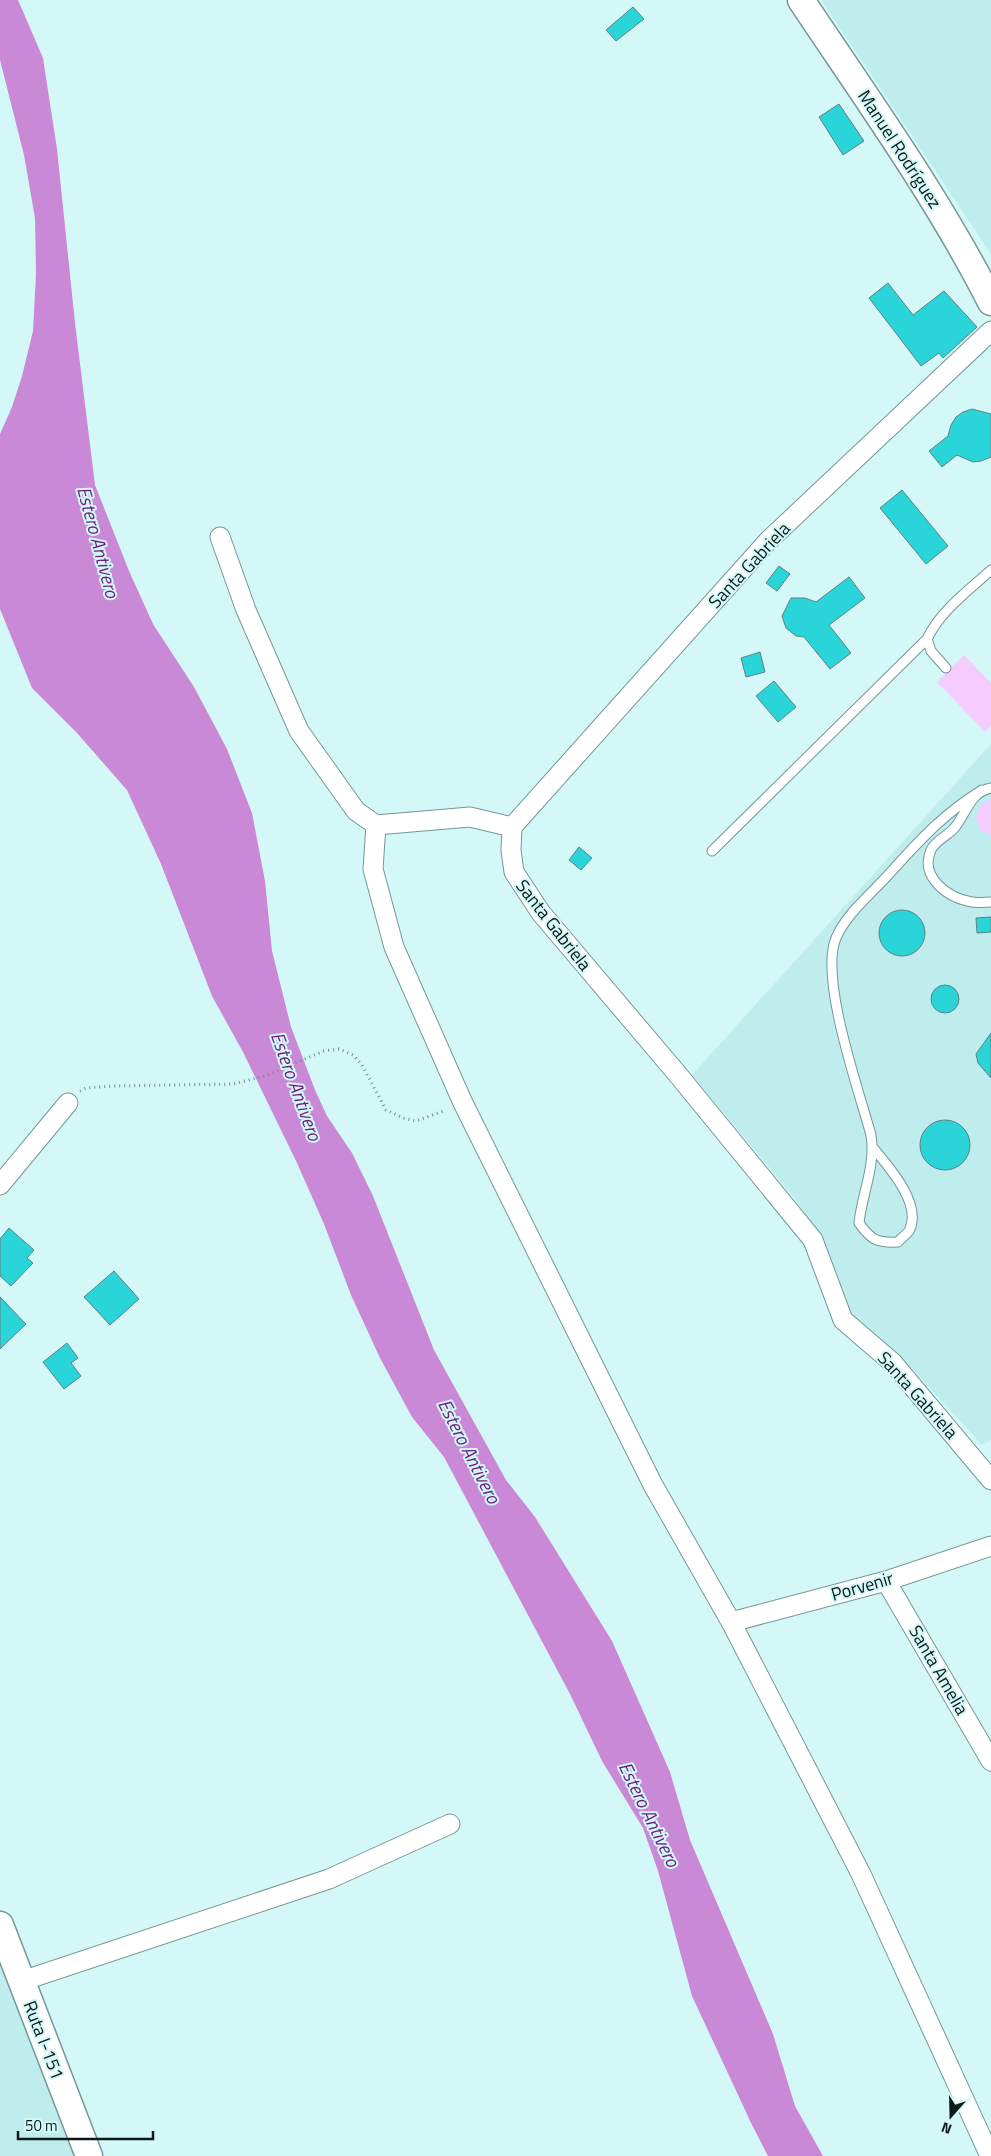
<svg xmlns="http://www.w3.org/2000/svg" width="991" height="2156" viewBox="0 0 991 2156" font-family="'Titillium Web',sans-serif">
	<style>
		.built { fill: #bfeded }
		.green { fill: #f4ccfd }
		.water { fill: #c989d6 }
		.building { fill: #29d5d9; stroke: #608181 }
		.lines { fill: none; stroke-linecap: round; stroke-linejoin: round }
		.lane-casing { stroke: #759797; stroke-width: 11 }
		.street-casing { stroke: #759797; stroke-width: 21 }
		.secondary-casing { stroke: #759797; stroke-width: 29 }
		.path { stroke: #728c8c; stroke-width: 3; stroke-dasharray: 1 4; stroke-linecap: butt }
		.lane { stroke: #fff; stroke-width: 9 }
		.street { stroke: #fff; stroke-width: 19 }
		.secondary { stroke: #fff; stroke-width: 26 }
		.labels { text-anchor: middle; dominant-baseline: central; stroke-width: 4; stroke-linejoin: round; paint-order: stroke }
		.street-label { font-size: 18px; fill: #0c1a1a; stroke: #d4f8f8 }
		.water-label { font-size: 19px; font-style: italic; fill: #6b1d7a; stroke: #d4f8f8 }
	</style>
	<rect width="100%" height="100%" fill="#d4f8f8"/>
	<path class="built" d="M821,0H991V254Z
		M991,744V1440L982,1445L908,1364L869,1334L855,1320L844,1300L821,1235L787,1189L692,1075Z
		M0,1952L83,2156H0Z"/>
	<path class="green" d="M964,655L991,683V726L985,732L937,682Z
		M991,798V835L981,831L976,819L980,806Z"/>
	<path class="water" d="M0,0H18L43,58L57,149L75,323L95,485L129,571L153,624L194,687L227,749L252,813L265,881L272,951L291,1027L315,1090L327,1116L352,1153L373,1196L434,1350L506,1480L535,1517L612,1641L670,1772L690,1840L773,2034L795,2106L823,2156H768L752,2125L692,1996L658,1871L643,1828L602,1761L570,1694L444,1457L412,1417L380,1358L351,1295L324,1224L297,1163L243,1052L212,996L161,864L127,790L77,733L32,688L0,609V434L12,407L22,376L33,331L36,274L35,218L24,155L0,60Z"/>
	<path class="building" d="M633,7L644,19L616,41L606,30Z
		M839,104L864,141L843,155L819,117Z
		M888,283L913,315L944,291L977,327L943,358L939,353L921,366L869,298Z
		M972,409L991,414V457L981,461L973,462L957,455L942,467L929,451L948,436L951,425L956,417L963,412Z
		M902,490L948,546L926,564L880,508Z
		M779,566L790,574L777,591L766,583Z
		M849,577L865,598L829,625L851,653L830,669L804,637L796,636L786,628L782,616L791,598H805L816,602Z
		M760,652L765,672L746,677L741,658Z
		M774,681L796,707L778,722L756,696Z
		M579,847L592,858L581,870L569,860Z
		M879 933a23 23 0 1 1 46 0a23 23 0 1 1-46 0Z
		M991,917V932L977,933L976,918Z
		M931 999a14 14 0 1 1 28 0a14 14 0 1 1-28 0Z
		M991,1033V1078L978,1063L976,1054Z
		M920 1145a25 25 0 1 1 50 0a25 25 0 1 1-50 0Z
		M9,1228L34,1250L27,1258L33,1263L11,1286L0,1276V1239Z
		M114,1271L139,1299L110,1325L84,1297Z
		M0,1297L26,1324L0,1349Z
		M67,1343L78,1358L71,1363L81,1376L64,1389L43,1362Z"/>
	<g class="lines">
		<defs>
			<path id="lane" d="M946,668L931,651L927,639C941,610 968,591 991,570
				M991,788C971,792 967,811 956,826C949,836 936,839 931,850C919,876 947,898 972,902C978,903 985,902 991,902
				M712,851L927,639
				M874,1149C889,1167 923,1205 909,1231C906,1235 901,1238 898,1242C877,1243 871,1240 859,1223C862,1193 876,1166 871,1135C859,1091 819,978 836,938C846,914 872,893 889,874C920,840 942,815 982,790"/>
			<path id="street" d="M991,331L768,541L512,827L511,850L514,872L541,913L679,1076L813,1240L843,1320L893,1363L991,1480
				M220,537L246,610L299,731L356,811L376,825L470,817L512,827
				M376,825L373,869L394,947L463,1103L653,1485L731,1622L861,1874L990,2156
				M0,1185L68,1103
				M886,1581L991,1761
				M731,1622L886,1581L991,1546
				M22,1981L329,1879L450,1824"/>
			<path id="secondary" d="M801,0C867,99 937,196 991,302
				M0,1925L89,2156"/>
		</defs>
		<use href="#lane" class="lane-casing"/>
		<use href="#street" class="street-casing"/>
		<use href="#secondary" class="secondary-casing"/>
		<path class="path" d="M80,1091L86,1088L112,1086L233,1084L265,1076L324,1051L339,1049L353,1055L362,1065L386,1110L403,1118L416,1121L446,1110"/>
		<use href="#lane" class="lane"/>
		<use href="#street" class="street"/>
		<use href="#secondary" class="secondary"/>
	</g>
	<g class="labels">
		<g class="street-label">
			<text transform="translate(900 149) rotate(57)">Manuel Rodríguez</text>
			<text transform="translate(749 565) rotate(-47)">Santa Gabriela</text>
			<text transform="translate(554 925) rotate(52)">Santa Gabriela</text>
			<text transform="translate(918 1395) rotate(48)">Santa Gabriela</text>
			<text transform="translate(862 1586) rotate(-16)">Porvenir</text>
			<text transform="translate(939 1670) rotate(60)">Santa Amelia</text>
			<text transform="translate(44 2040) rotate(69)">Ruta I-151</text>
		</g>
		<g class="water-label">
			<text transform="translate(99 542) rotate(75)">Estero Antivero</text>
			<text transform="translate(297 1086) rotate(70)">Estero Antivero</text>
			<text transform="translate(470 1451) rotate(63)">Estero Antivero</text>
			<text transform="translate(650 1814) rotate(64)">Estero Antivero</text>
		</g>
	</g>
	<g transform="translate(951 2116) rotate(200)" stroke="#d4f8f8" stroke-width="4" paint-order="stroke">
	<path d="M0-4L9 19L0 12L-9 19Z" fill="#0c1a1a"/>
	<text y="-8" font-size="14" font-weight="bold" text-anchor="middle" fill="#0c1a1a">N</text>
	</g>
	<path d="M18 2131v8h135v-8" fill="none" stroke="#0c1a1a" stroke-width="2.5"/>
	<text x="25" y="2131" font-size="15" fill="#0c1a1a" stroke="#d4f8f8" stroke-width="4" paint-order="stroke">50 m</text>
</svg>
